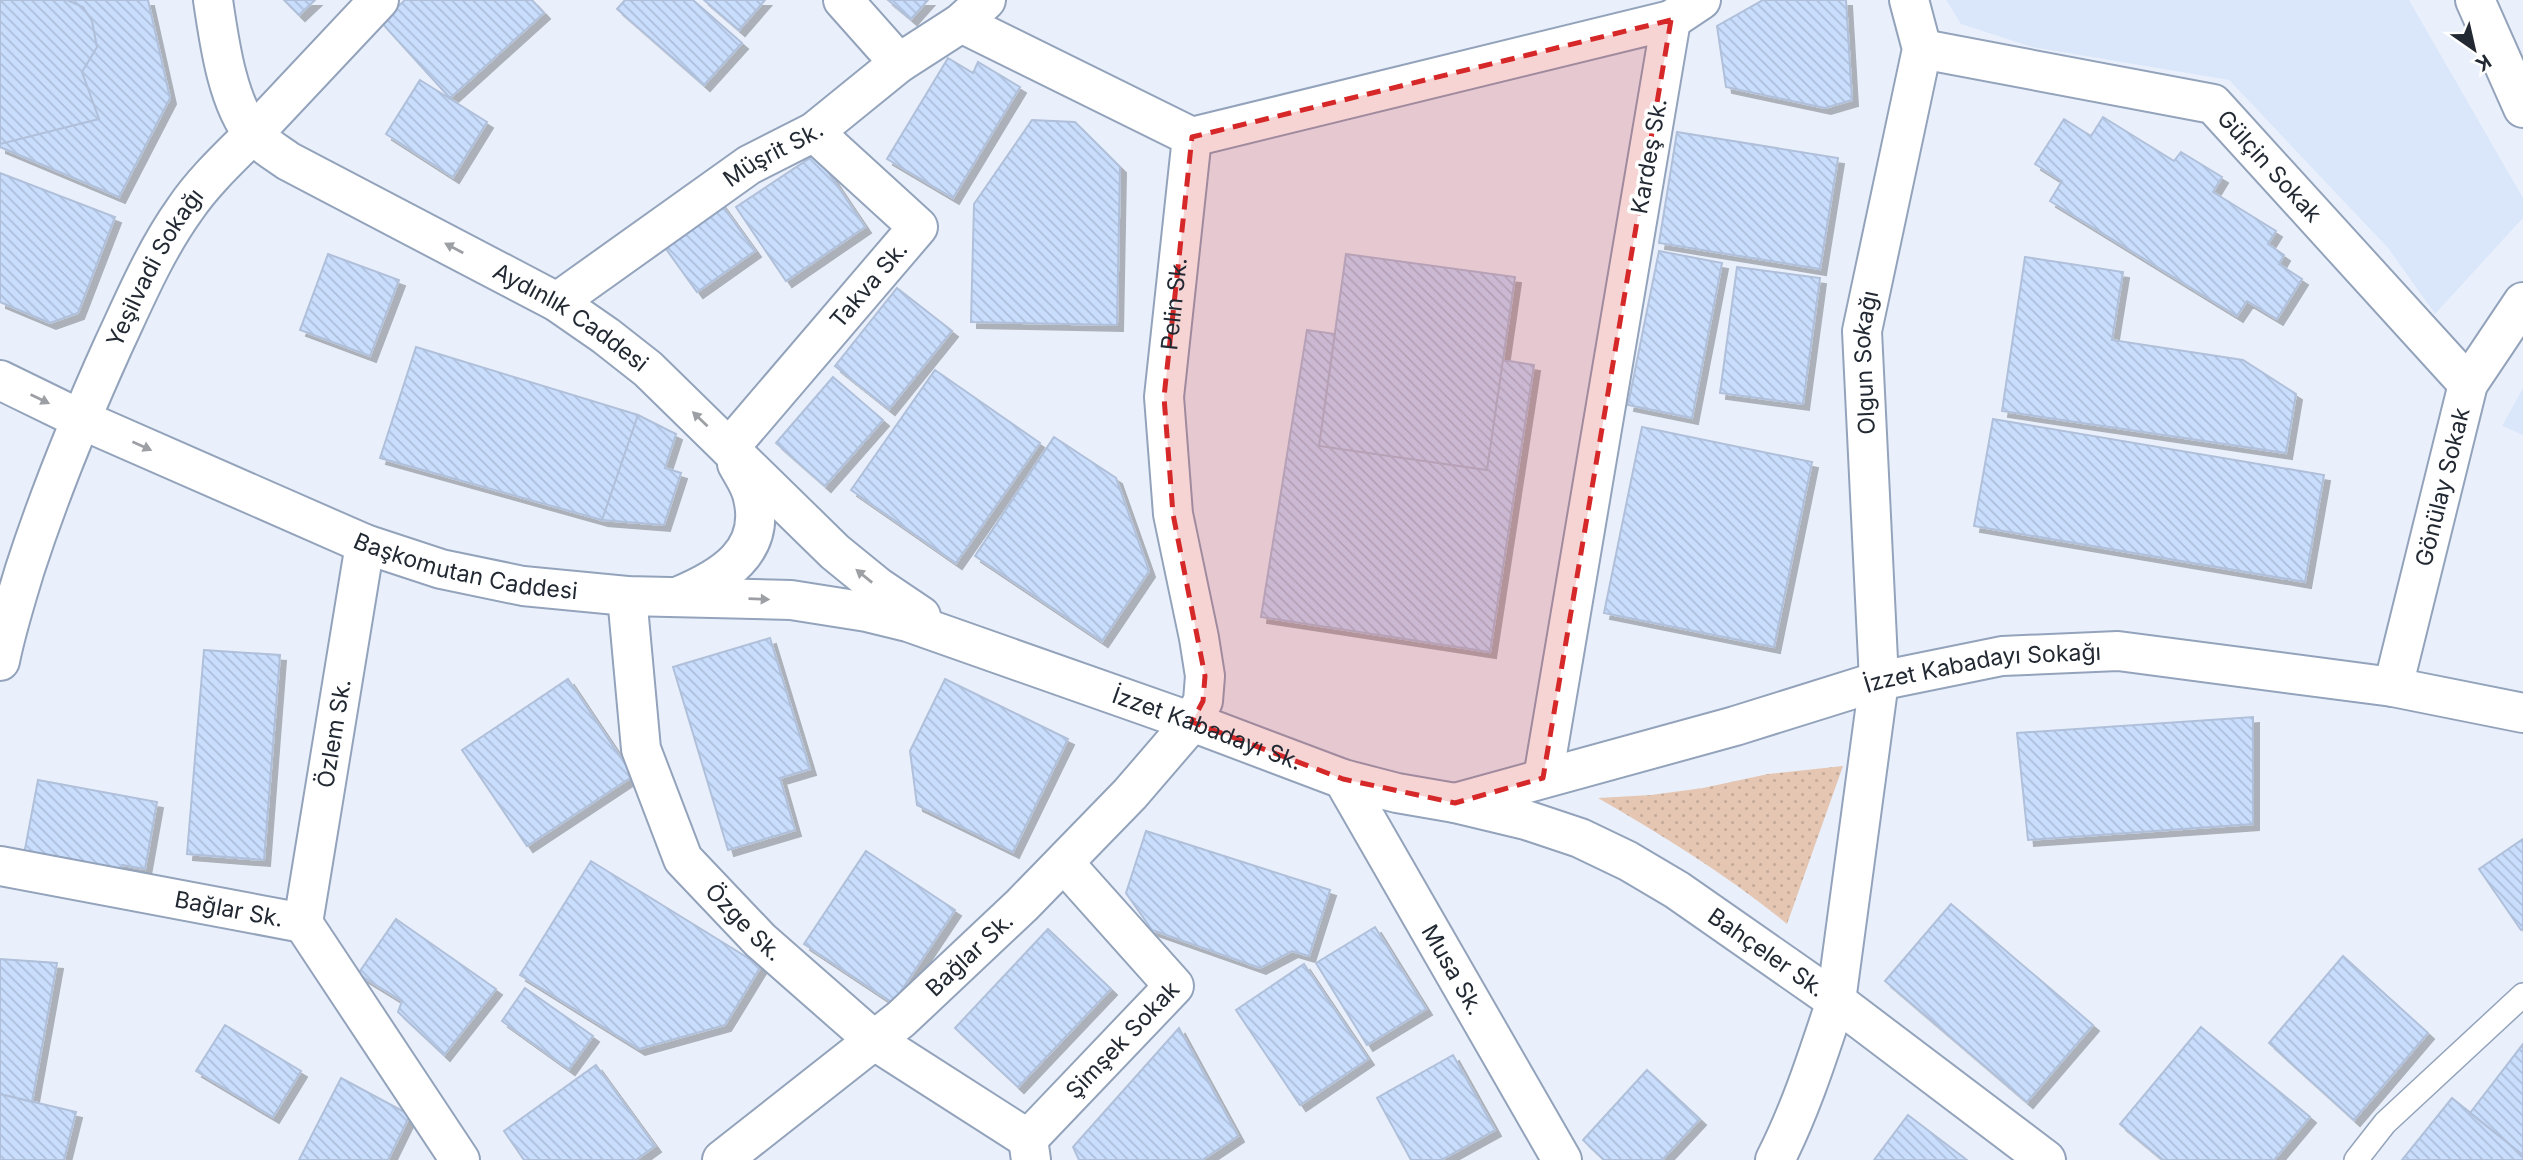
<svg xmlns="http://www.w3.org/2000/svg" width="2523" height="1160" viewBox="0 0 2523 1160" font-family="Inter,sans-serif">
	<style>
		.built { fill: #dae7fa }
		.grass { fill: url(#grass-dots) }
		.building { fill: url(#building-back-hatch); stroke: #b0c0da; stroke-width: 2; filter: url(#shadow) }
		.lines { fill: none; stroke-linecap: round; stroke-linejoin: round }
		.service-casing { stroke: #93a3bb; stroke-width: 26 }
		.minor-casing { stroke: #93a3bb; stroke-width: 42 }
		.tertiary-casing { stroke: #93a3bb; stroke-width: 42 }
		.service { stroke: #fff; stroke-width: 23 }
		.minor { stroke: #fff; stroke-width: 38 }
		.tertiary { stroke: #fff; stroke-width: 38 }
		.oneway { fill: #9c9fa3 }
		.marked { fill: #d62828; fill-opacity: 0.2; stroke: #d62828; stroke-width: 5; stroke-dasharray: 14 9; stroke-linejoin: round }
		.labels { text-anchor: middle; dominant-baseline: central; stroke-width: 7; stroke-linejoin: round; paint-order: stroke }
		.street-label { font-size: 23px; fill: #222932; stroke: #fff }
	</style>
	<defs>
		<pattern id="grass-dots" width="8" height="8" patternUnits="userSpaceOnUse" patternTransform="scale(1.75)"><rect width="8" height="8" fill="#e5c6b2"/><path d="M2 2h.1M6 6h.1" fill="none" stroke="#c4aa9a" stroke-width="1.8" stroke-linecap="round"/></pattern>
		<pattern id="building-back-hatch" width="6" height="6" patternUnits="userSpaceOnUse" patternTransform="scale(1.75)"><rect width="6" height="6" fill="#c9ddfd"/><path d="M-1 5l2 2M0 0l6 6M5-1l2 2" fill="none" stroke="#acbed9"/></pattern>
		<filter id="shadow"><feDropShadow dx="6" dy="6" stdDeviation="0" flood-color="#0004"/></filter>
	</defs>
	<rect width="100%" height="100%" fill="#eaf0fb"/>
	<path class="built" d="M1946,0H2409L2523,198V218L2435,314L2388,248L2229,80L2032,47L1961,24Z
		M2523,388V435L2502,426Z"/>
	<path class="grass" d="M1843,766L1787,924C1727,875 1664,836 1598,798L1651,795L1703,788L1768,774Z"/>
	<path class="building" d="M0,0H148L170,98L119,197L0,147Z
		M0,0H67L83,7L92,21L97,47L82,72L99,119L0,144Z
		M284,0H315L299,15Z
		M405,0H532L544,13L450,98L381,22Z
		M625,0H693L742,43L704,85L617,9Z
		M704,0H765L739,30Z
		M888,0H928L911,19Z
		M1763,0H1846L1852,100L1825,108L1726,87L1717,26Z
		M948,58L973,73L978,62L1020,87L953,198L887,159Z
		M420,80L487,122L453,177L386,134Z
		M2103,117L2174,161L2181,152L2222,177L2213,192L2276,231L2268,244L2284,255L2279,264L2302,279L2277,319L2247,301L2237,316L2050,201L2062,181L2035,164L2064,119L2091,136Z
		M1032,120L1075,122L1120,167L1117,325L971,322L974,204Z
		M1677,132L1838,158L1820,269L1659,243Z
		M816,154L865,227L786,281L736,207Z
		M0,173L115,217L78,313L50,323L0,302Z
		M719,201L755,251L697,292L661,242Z
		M1659,251L1722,263L1692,418L1628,405Z
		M328,254L399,280L370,356L300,330Z
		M1346,254L1515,277L1487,470L1319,446Z
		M2025,257L2123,272L2112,340L2243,360L2296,394L2286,453L2002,411Z
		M1737,267L1820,278L1803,404L1720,393Z
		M897,288L952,331L889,409L835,366Z
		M1307,330L1335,334L1319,446L1487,470L1503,360L1534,365L1490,652L1261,617Z
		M416,347L638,415L602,520L380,458Z
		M935,370L1040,443L956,563L851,490Z
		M833,377L883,420L825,486L776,443Z
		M638,415L676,434L665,468L681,473L664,525L602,520Z
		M1993,419L2324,475L2305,582L1974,526Z
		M1642,427L1812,462L1774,647L1604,613Z
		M1054,437L1116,478L1149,571L1102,641L975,556Z
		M770,638L810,769L780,778L795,830L728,850L673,667Z
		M204,650L280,655L264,860L187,854Z
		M568,679L633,776L527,846L462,750Z
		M945,679L1068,739L1013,852L917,805L910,751Z
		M2253,717V824L2028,840L2017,733Z
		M38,780L157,802L145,869L122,865L118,883L22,865Z
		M1146,831L1330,890L1309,956L1292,951L1260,968L1152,930L1126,893Z
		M2523,839V929L2521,930L2479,869Z
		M866,851L955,910L893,1003L804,944Z
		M591,861L761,966L725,1025L639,1049L520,975Z
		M1951,904L2093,1025L2027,1102L1885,981Z
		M396,919L496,989L444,1055L398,1012L402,1001L358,974Z
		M1375,927L1426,1009L1367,1045L1316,963Z
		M1048,929L1111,989L1018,1087L955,1028Z
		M2343,956L2428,1033L2354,1120L2269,1043Z
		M0,959L57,963L32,1102L0,1094Z
		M1304,964L1368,1059L1300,1105L1236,1010Z
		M525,988L593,1036L569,1069L502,1021Z
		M225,1025L301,1071L273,1117L196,1071Z
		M2201,1027L2310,1117L2274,1160H2163L2120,1124Z
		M1179,1028L1238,1136L1202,1160H1079L1073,1147Z
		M2523,1044V1155L2470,1113Z
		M1453,1055L1495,1130L1441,1160H1411L1377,1098Z
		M596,1065L655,1146L636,1160H524L504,1131Z
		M1647,1070L1700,1119L1662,1160H1604L1583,1140Z
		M341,1078L410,1115L388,1160H299Z
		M0,1094L76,1112L64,1160H0Z
		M2452,1098L2523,1155V1160H2402Z
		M1908,1115L1967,1160H1874Z"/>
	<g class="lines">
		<defs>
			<path id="service" d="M2356,1160L2385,1123L2523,995"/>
			<g id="minor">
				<path d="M843,0L899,63"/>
				<path d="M2475,0L2523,108"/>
				<path d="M1671,20L1701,0"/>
				<path id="s1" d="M1922,49L2213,104L2468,384"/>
				<path d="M253,134L379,0"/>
				<path d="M1192,137L1671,20L1543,778"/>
				<path id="s2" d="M557,302L749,165L814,132L899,63L961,23L986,0"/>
				<path id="s3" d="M729,448L918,227L814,132"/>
				<path id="s4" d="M627,596L641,749L683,859L760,940L875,1041L1028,1139"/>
				<path id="s5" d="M2393,687L2468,384L2523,302"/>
				<path id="s6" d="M1343,779L1562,1160"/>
				<path id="s7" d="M1455,803L1735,726L1879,681L2002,656L2118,651L2393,687L2523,713"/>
				<path id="s8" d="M0,866L303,923L460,1160"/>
				<path id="s9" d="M303,923L365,544"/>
				<path id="s10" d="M1836,1001L1879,681L1862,331L1922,49L1909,0"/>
				<path id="s11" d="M722,1160L901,1019L1022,905L1130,794L1192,722L1203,701L1205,676L1199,638L1173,514L1164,397L1192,137L961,23"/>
				<path id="s12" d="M1031,1160L1028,1139L1174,986L1064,863"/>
			</g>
			<g id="tertiary">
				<path id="s13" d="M213,0C219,40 227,103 254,135C263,145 277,153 288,161L557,302L606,336L648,369L835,552L878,587L921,616"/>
				<path id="s14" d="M0,380L80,419L365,544L441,569L523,586L627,596L791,600L867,612L908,622L1192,722L1343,779L1397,793L1455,803L1526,820L1580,838L1628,861L1677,890L1836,1001L2046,1160"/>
				<path d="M679,596C722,578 766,552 753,498C751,486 743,475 737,464"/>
				<path id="s15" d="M0,661C6,630 16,599 25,569C50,492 80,419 113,346C135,299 155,251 185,209C204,181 229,158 253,134"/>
				<path d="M1775,1160C1801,1109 1818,1055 1836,1001"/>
			</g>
		</defs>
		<use href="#service" class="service-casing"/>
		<use href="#minor" class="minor-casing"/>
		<use href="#tertiary" class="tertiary-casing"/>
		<use href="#service" class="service"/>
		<use href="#minor" class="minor"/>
		<use href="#tertiary" class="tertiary"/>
	</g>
	<defs><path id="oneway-solid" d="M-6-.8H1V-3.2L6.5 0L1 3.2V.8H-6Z" transform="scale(1.75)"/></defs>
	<g class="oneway">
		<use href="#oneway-solid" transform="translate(454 248) rotate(-152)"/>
		<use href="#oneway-solid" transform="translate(40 399) rotate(26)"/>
		<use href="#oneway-solid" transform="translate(700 419) rotate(-136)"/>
		<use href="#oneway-solid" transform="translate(142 446) rotate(24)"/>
		<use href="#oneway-solid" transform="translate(864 576) rotate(-141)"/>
		<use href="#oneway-solid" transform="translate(759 599) rotate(2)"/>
	</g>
	<path class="marked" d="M1671,20L1543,778L1455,803L1343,779L1192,722L1203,701L1205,676L1173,514L1164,397L1192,137Z"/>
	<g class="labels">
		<g class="street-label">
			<text stroke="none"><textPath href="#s2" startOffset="262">Müşrit Sk.</textPath></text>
			<text transform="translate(1649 156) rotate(-80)">Kardeş Sk.</text>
			<text stroke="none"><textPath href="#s1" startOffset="380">Gülçin Sokak</textPath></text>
			<text stroke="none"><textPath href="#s15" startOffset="424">Yeşilvadi Sokağı</textPath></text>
			<text stroke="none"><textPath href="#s3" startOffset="215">Takva Sk.</textPath></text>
			<text stroke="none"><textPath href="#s11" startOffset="1069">Pelin Sk.</textPath></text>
			<text stroke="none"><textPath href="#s13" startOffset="509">Aydınlık Caddesi</textPath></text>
			<text stroke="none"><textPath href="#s10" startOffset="642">Olgun Sokağı</textPath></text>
			<text stroke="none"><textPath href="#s5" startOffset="206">Gönülay Sokak</textPath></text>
			<text stroke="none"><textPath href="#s14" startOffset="504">Başkomutan Caddesi</textPath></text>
			<text stroke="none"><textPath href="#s7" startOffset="546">İzzet Kabadayı Sokağı</textPath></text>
			<text stroke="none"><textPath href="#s14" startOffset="1269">İzzet Kabadayı Sk.</textPath></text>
			<text stroke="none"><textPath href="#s9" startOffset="192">Özlem Sk.</textPath></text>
			<text stroke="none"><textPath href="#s8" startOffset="233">Bağlar Sk.</textPath></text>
			<text stroke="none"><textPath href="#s4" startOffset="359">Özge Sk.</textPath></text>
			<text stroke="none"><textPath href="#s14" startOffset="1878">Bahçeler Sk.</textPath></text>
			<text stroke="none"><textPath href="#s11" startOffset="322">Bağlar Sk.</textPath></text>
			<text stroke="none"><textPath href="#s6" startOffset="220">Musa Sk.</textPath></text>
			<text stroke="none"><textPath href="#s12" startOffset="158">Şimşek Sokak</textPath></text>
		</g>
	</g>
	<g transform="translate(2474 49) rotate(146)" stroke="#ffffff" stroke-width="5" paint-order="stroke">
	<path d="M0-5L12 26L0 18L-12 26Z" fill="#222932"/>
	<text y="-10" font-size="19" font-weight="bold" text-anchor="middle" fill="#222932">K</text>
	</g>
</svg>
